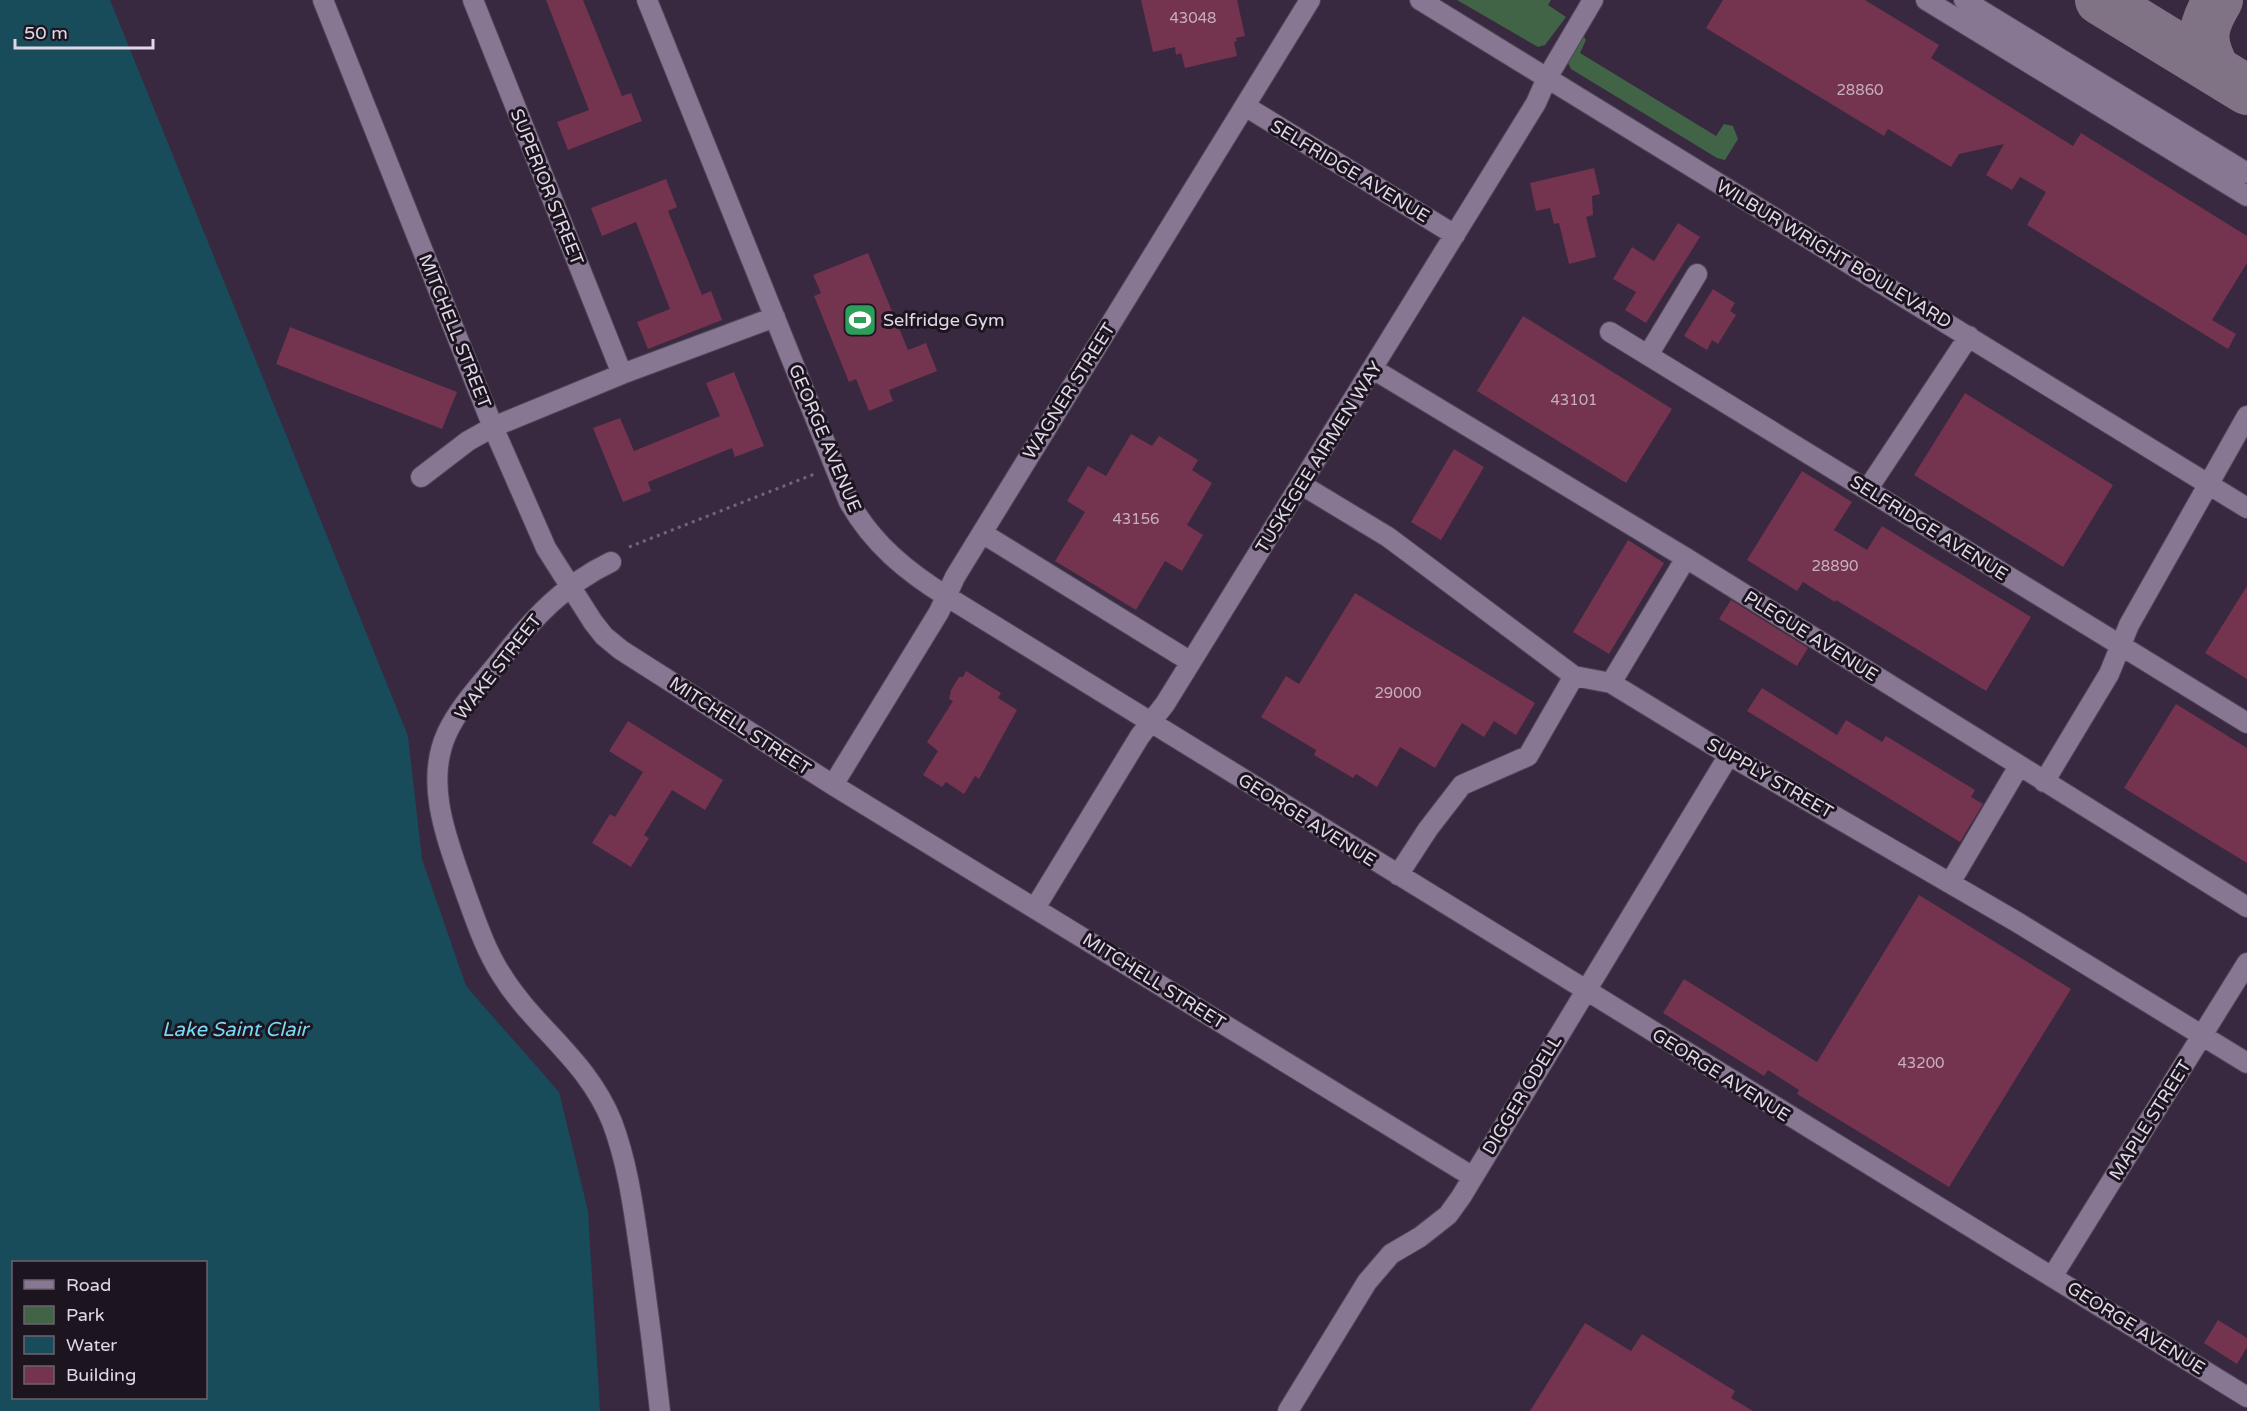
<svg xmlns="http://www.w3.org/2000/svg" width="2247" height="1411" viewBox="0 0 2247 1411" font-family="'Varela Round',sans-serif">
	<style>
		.green { fill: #416346 }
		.water { fill: #194c5a; fill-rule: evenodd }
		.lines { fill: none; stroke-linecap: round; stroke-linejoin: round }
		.taxiway { stroke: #807386; stroke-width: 50 }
		.building { fill: #74334e }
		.minor-casing { stroke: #514558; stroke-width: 22 }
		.path { stroke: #726579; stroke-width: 3; stroke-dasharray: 3 4.5; stroke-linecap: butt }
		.minor { stroke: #887792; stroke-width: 20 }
		.labels { text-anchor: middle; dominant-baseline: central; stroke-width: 6; stroke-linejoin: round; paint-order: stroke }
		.number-label { font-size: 15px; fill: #c6afc1 }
		.street-label { font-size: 18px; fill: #e1d8e7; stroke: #1c151f }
		.poi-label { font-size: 18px; fill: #e1d8e7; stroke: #1c151f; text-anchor: start }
		.water-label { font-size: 20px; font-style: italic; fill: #77daf6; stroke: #1c151f }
	</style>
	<rect width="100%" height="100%" fill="#382940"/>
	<path class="green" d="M1457,0H1551L1548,5L1566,17L1545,45L1538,47Z
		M1584,37L1586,40L1580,53L1716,136L1724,124L1733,126L1738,139L1725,160L1717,158L1571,69L1567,61L1579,38Z"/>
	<path class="water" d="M0,0H110L408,736L422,859L466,986L559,1092L588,1211L600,1411H0ZM14,1262H206V1398H14Z"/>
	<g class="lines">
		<path class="taxiway" d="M2100,0L2247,90
			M2215,70C2200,41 2201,28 2218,0"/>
	</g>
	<path class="building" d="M546,0H583L622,96L631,93L642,121L568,150L557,122L589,110Z
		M1141,0H1237L1245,36L1236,38L1237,41L1234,42L1237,56L1185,68L1181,53L1176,55L1175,47L1153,52Z
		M1723,0H1865L1939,45L1931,58L2073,146L2081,133L2247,236V263L2212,320L2236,334L2228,349L2027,225L2046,192L2020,177L2012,190L1986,175L2004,144L1959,154L1951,167L1888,129L1884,136L1706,28Z
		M1594,168L1600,194L1592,196L1593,215L1586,217L1596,257L1569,264L1559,223L1554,224L1550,208L1536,211L1530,183Z
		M666,179L677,207L668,211L702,295L711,291L722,320L648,349L637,322L670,309L636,222L602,236L591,208Z
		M1678,223L1700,237L1646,323L1625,310L1636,292L1613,279L1632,247L1654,261Z
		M868,253L908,350L926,343L937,371L889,390L893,401L869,411L856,379L849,382L814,296L821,293L813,275Z
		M1713,289L1735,303L1730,311L1736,315L1718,344L1712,340L1707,350L1684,336Z
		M1523,316L1672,409L1626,483L1477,391Z
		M290,327L457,392L442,429L276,364Z
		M734,372L764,446L735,457L732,448L648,482L651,491L623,502L593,428L620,418L634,451L720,416L706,383Z
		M1965,393L2113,485L2063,567L1914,475Z
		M1131,434L1152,446L1159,436L1198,460L1192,470L1212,483L1187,525L1203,535L1182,571L1165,561L1136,610L1055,561L1085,512L1067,501L1088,466L1106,476Z
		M1454,449L1484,467L1441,540L1411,522Z
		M1802,471L1852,502L1834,530L1867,550L1882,526L2031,617L1986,691L1836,600L1835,602L1803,582L1797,591L1747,560Z
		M1628,540L1664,563L1609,654L1573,632Z
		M2247,586V679L2205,653Z
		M1355,593L1535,703L1516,735L1494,721L1484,737L1462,723L1435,768L1400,747L1377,787L1356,774L1353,778L1314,755L1316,750L1261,717L1286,676L1299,684Z
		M1731,600L1808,648L1797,666L1719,619Z
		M966,671L1001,693L998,698L1017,710L979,779L975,776L964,794L946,782L942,787L923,775L938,751L927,742L953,701L949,699L951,690L959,677H963Z
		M1762,688L1837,735L1846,720L1882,742L1886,736L1975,790L1971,797L1983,804L1960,842L1747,711Z
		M2176,704L2247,748V863L2124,788Z
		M628,721L723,780L705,810L672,790L644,835L649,838L631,867L592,843L610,814L615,817L643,772L609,751Z
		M1919,895L2071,989L1949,1187L1797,1094L1799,1090L1768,1070L1764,1076L1663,1013L1684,979L1817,1062Z
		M2218,1320L2247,1338V1347L2237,1364L2204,1343Z
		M1585,1323L1631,1351L1642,1334L1735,1391L1731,1398L1753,1411H1530Z"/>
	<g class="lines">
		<defs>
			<path id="minor" d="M323,0L493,427L546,548L593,622L604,636L621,650L833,785L1473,1177
				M473,0L622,374
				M647,0L849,502C873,544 906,571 946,596L2247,1397
				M1420,0L2247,508
				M1926,0L2247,196
				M1964,0L2247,173
				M1245,106L1455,235
				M1610,332L2247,723
				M1648,355L1697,274
				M1373,369L1686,558L2247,907
				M421,477L468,441L493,427L622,374L775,317
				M1302,485L1388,537L1574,676L1611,683L1729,755L2017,922L2247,1063
				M1867,490L1969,336
				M982,533L1191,662
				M611,562C565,584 533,618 502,658C484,681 460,705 447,733C423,785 449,844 466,894C476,921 485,949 501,974C534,1028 587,1059 612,1122C627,1161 633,1205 639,1246C647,1301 654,1356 660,1411
				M1611,683L1686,558
				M2044,782L2109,674L2129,625L2247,416
				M833,785L939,612L955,577L982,533L1310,0
				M1398,875L1428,829L1462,785L1528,756L1574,676
				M1950,883L2019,766
				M1035,908L1140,736L1165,704L1536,103L1547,78L1593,0
				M2052,1277L2247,963
				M1288,1411L1367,1282L1391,1254L1420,1237L1448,1215L1461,1197L1729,755"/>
		</defs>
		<use href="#minor" class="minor-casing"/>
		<path class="path" d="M629,547L817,473"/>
		<use href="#minor" class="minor"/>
	</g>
	<defs>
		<symbol id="stadium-square" viewBox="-11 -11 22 22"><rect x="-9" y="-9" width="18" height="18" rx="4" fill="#2e9e5b" stroke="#1c151f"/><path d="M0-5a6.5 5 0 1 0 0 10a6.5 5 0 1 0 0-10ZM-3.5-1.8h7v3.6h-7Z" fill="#fff"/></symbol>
	</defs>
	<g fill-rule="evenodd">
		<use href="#stadium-square" x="841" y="301" width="38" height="38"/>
	</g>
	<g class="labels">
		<g class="number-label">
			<text x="1193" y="18">43048</text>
			<text x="1860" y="90">28860</text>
			<text x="1574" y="400">43101</text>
			<text x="1136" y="519">43156</text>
			<text x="1835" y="566">28890</text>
			<text x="1398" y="693">29000</text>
			<text x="1921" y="1063">43200</text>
		</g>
		<g class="street-label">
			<text transform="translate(1350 171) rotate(31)">SELFRIDGE AVENUE</text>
			<text transform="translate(547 187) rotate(68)">SUPERIOR STREET</text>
			<text transform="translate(1834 254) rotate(31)">WILBUR WRIGHT BOULEVARD</text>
			<text transform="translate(455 331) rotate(68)">MITCHELL STREET</text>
			<text transform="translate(1069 391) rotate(-58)">WAGNER STREET</text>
			<text transform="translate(825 438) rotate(67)">GEORGE AVENUE</text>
			<text transform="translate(1319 457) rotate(-58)">TUSKEGEE AIRMEN WAY</text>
			<text transform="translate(1929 528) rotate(32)">SELFRIDGE AVENUE</text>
			<text transform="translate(1811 636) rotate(32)">PLEGUE AVENUE</text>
			<text transform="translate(498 667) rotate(-52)">WAKE STREET</text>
			<text transform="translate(740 726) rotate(33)">MITCHELL STREET</text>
			<text transform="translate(1770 778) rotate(30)">SUPPLY STREET</text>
			<text transform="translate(1307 820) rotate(32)">GEORGE AVENUE</text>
			<text transform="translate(1154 981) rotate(32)">MITCHELL STREET</text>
			<text transform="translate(1721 1075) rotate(32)">GEORGE AVENUE</text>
			<text transform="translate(1522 1095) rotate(-59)">DIGGER ODELL</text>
			<text transform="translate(2150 1120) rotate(-58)">MAPLE STREET</text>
			<text transform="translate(2136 1328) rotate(32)">GEORGE AVENUE</text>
		</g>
		<g class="poi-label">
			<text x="883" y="320">Selfridge Gym</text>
		</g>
		<g class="water-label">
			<text x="235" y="1030">Lake Saint Clair</text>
		</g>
	</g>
	<rect x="12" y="1261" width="195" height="138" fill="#1c151f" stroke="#6b636f" stroke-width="1.5"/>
	<rect x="24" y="1280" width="30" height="9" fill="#887792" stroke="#6b636f" stroke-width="1.5"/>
	<text x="66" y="1291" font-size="18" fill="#e1d8e7">Road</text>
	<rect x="24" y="1306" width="30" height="18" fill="#416346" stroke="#6b636f" stroke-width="1.5"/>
	<text x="66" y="1321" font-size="18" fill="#e1d8e7">Park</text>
	<rect x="24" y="1336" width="30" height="18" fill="#194c5a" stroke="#6b636f" stroke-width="1.5"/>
	<text x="66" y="1351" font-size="18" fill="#e1d8e7">Water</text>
	<rect x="24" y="1366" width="30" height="18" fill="#74334e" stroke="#6b636f" stroke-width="1.5"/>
	<text x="66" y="1381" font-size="18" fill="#e1d8e7">Building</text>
	<path d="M15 39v9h138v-9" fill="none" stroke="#e1d8e7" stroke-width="3"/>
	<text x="24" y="39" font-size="18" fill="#e1d8e7" stroke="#1c151f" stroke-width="4.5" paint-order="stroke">50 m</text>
</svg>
